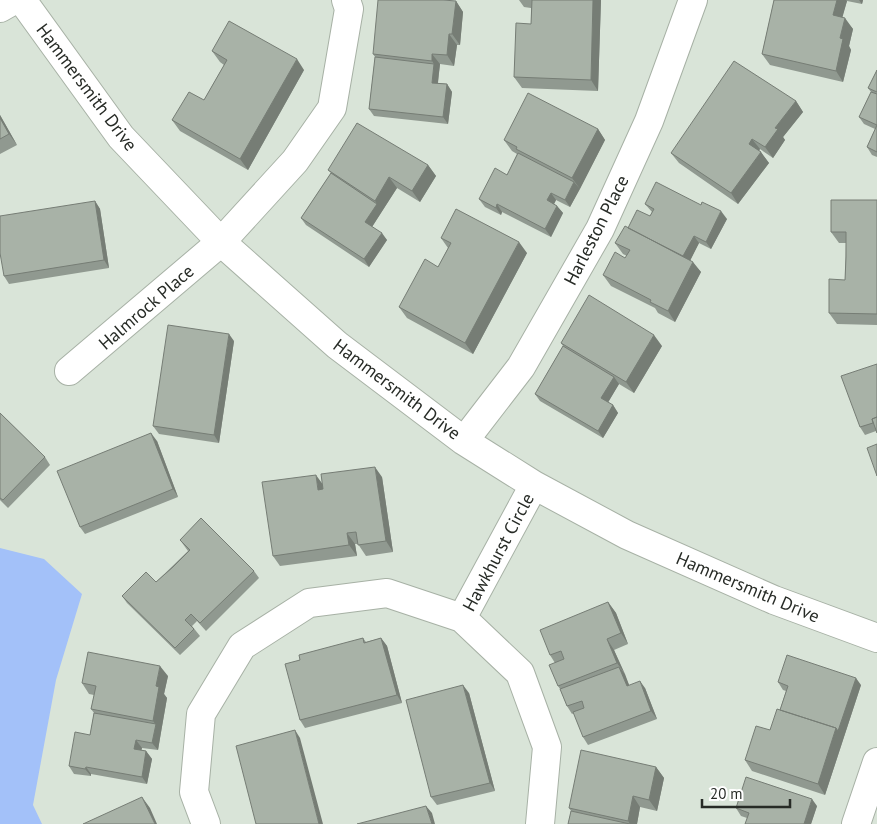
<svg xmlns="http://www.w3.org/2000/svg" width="877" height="824" viewBox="0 0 877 824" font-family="'PT Sans',sans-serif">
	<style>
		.water { fill: #a3c1f9 }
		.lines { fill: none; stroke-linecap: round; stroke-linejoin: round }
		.street-casing { stroke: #a7b1a5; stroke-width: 30 }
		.street { stroke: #fff; stroke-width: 28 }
		.wall { fill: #909990 }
		.shaded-wall { fill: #767d75 }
		.building { fill: #a8b2a7; stroke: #767d75 }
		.labels { text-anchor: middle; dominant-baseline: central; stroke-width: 4; stroke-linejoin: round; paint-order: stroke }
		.street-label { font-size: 18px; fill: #272b26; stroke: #fff }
	</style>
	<rect width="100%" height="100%" fill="#d9e4d8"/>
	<path class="water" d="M0,548L44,559L82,594L56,680L33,805L42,824H0Z"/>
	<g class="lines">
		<defs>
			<path id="street" d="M22,0L121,137L221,242L337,345L464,441L534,485L627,535L774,600L877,638
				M0,8L14,0
				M69,371L221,242L295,161L332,108L349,9L346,0
				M464,441L521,367L600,229L649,121L693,0
				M462,618L534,485
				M206,824L194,792L201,714L242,646L309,603L387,593L462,618L520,673L547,747L540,824
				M856,824L877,762"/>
		</defs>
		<use href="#street" class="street-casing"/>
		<use href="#street" class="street"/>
	</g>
	<path class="wall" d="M519,0H601L598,91L522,88L514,77L531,24V8L524,7Z
		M774,0H863L862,4L847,1L842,17L853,29L849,46L851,50L843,82L770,65L762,54Z
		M456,1L463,12L460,45H457L454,66L440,64L438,83L447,84L452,92L448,124L374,116L369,109L375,57L373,54Z
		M212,51L304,70L248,170L180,131L172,120L204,100L224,65L220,62Z
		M877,70V157L872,155L867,147L875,129L864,124L859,117L871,92L868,88Z
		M796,101L803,112L783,137L785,140L773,158L760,149L759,150L769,163L738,204L679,163L671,153Z
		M0,115L17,145L0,154Z
		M598,129L605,140L570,207L556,200L554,204L557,206L563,213L551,237L502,212L501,215L485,207L479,199L507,175L517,154L512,151L504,140Z
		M428,165L436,176L420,202L397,188L372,227L387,240L369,267L306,225L301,218L331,173L328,170Z
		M877,200V325L837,324L829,313L845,280L846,243H839L831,232Z
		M95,201L100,209L109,268L9,284L4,276Z
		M645,204L727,219L711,249L699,243L690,260L701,272L675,322L658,313L655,308L611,286L603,275L625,258L627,256L623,254L615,243L628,228L650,216L652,212Z
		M441,238L527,253L473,354L407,318L399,307L438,267L448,248Z
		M234,341L219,443L159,434L153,426Z
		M561,343L662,346L634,393L619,384L608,402L613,405L618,413L603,438L540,401L535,394L563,346Z
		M877,364L876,431L865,435L860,427Z
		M0,413L45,457L50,465L8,508L0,500Z
		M157,441L178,497L85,534L80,527Z
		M382,477L393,552L366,556L358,544H355L357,556L280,566L273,556L323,485Z
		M180,540L254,571L259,578L206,631L197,621L192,626L200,636L180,655L127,603L122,596L156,582L188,551Z
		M608,602L616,613L628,644L614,650L629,685L645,688L657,719L588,745L583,737L574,713L572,714L567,706L560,689L558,686L555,663L550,655Z
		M363,638L366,642L381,638L387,646L402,703L305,728L300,720V660Z
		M168,676L164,694L167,698L158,750L142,748L141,750L146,751L152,759L147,784L91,774V776L74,774L69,766L90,735L94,713L91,709L94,695L89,694L82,683Z
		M778,682L861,685L825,795L752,771L745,760L770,730L780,710L786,691L783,690Z
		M469,693L495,791L437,805L431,797Z
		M656,767L664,778L657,811L640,807L637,824H568L571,811L569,808Z
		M817,806L811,824H745L747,818L741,816L736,808Z"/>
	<path class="shaded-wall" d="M593,0H601L598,91L591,80Z
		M837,0H846L847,1L840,26L833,15Z
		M859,0H863L862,4Z
		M456,1L463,12L460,45L452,34Z
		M845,18L853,29L849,46L851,50L843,82L836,71L840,38Z
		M449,34L457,45L454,66L447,55Z
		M432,54L440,64L439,72L432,61Z
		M297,59L304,70L248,170L240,159Z
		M434,64L439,72L437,90L432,83Z
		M447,84L452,92L448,124L443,117Z
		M796,101L803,112L783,137L785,140L773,158L765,147L775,128Z
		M0,115L17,145L9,134L0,118Z
		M598,129L605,140L580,189L572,178Z
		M752,139L760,149L756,155L749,144Z
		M761,152L769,163L738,204L731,193Z
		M428,165L436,176L420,202L412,191Z
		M389,177L397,188L370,230L365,222L377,204L375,201Z
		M574,182L580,189L570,207L565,200Z
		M551,193L556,200L552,208L547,200Z
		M95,201L100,209L109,268L104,260Z
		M497,204L502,212L501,215L496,208Z
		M557,206L563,213L551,237L545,229Z
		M721,211L727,219L711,249L706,242Z
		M382,233L387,240L369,267L364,259Z
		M694,236L699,243L688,265L682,258Z
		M519,242L527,253L473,354L465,343Z
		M693,262L701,272L675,322L668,311Z
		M229,334L234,341L219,443L214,435Z
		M654,335L662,346L634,393L626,382Z
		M614,377L619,384L606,406L601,398Z
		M613,405L618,413L603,438L598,431Z
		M151,433L157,441L178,497L173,489Z
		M375,467L382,477L393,552L386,541Z
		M316,475L324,486L326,501L318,490Z
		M347,533L355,544L357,556L349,545Z
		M608,602L616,613L628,644L621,633Z
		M381,638L387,646L402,703L397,695Z
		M607,639L614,650L625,674L617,663Z
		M160,666L168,676L164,694L167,698L161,732L153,721L156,686Z
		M619,667L625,674L632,693L627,686Z
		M856,678L861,685L825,795L818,784L836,728Z
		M640,681L645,688L657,719L651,711Z
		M463,685L469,693L495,791L490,783Z
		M156,724L161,732L158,750L152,743Z
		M295,730L300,738L323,824H319Z
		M136,740L142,748L140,757L134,749Z
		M146,751L152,759L147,784L142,777Z
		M86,767L91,774V776L85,769Z
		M656,767L664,778L657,811L649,800Z
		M633,796L640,807L637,824H630L628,821Z
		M142,797L150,808L157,824H155Z
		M812,799L817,806L811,824H804Z
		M426,806L432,813L435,824H432Z"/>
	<path class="building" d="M378,0H443L456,1L452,34H449L447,55L432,54V61L373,54Z
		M532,0H593L591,80L514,77L516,23L531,24Z
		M774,0H837L833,15L845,18L840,38L843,39L836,71L762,54Z
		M229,21L297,59L240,159L172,120L189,92L204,100L227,60L212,51Z
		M375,57L434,64L432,83L447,84L443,117L369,109Z
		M734,61L796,101L775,128L778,129L765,147L752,139L749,144L761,152L731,193L671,153Z
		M877,70V92L868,88Z
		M871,92L877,94V152L867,147L877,125L859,117Z
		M528,93L598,129L572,178L516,149L517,147L504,140Z
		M0,118L9,134L0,139Z
		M357,123L428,165L412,191L389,177L375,201L328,170Z
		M518,153L574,182L565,200L551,193L547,200L557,206L545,229L497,204L496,208L479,199L495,168L507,175Z
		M331,173L377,204L365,222L382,233L364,259L301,218Z
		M656,182L701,205L702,202L721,211L706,242L694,236L683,256L628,228L637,210L650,216L654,209L645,204Z
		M831,200H877V314L829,313V279L845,280L846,257V232H831Z
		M95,201L104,260L4,276L0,253V216Z
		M456,209L519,242L465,343L399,307L425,259L438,267L451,243L441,238Z
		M625,226L693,262L668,311L650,302L651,300L603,275L615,252L625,258L630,250L615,243Z
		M589,295L654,335L626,382L561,343Z
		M168,325L229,334L214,435L153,426Z
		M563,346L614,377L601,398L613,405L598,431L535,394Z
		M877,364V417L872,419L873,423L860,427L841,376Z
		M0,413L45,457L3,500L0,498Z
		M877,417V433L872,419Z
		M151,433L173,489L80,527L57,471Z
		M877,444V476L867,448Z
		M375,467L386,541L358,545L356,532L347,533L349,545L273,556L262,482L316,475L318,490L323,489L321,474Z
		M201,518L254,571L200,623L191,614L185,620L194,629L175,648L122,596L146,572L156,582L173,567L190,550L180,540Z
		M608,602L621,633L607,639L617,663L558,686L549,665L564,659L561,651L550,655L540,630Z
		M363,638L364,643L381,638L397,695L300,720L285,664L300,660L299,655Z
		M88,652L160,666L156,686L159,687L153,721L91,709L96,686L82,683Z
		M787,655L856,678L838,731L836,728L780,710L788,686L778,682Z
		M619,667L627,686L640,681L651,711L583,737L573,712L584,708L582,701L567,706L560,689Z
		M463,685L490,783L431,797L406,700Z
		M777,709L836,728L818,784L745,760L756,726L770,730Z
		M94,713L156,724L152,743L136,740L134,749L146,751L142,777L86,767L85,769L69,766L75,732L90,735Z
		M295,730L319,824H256L236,746Z
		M581,750L656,767L649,800L633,796L628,821L569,808Z
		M746,777L812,799L804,824H745L749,813L736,808Z
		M142,797L155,824H83Z
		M426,806L432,824H357Z
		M571,811L630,824H568Z"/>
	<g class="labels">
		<g class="street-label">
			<text transform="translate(87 87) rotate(53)">Hammersmith Drive</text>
			<text transform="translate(596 230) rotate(-63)">Harleston Place</text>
			<text transform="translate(146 307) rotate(-41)">Halmrock Place</text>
			<text transform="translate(397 389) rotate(37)">Hammersmith Drive</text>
			<text transform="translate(498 552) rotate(-62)">Hawkhurst Circle</text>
			<text transform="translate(748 587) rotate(23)">Hammersmith Drive</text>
		</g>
	</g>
	<path d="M702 799v8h88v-8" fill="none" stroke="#272b26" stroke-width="2.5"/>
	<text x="710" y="799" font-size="15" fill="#272b26" stroke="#ffffff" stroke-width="4" paint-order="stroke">20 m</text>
</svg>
